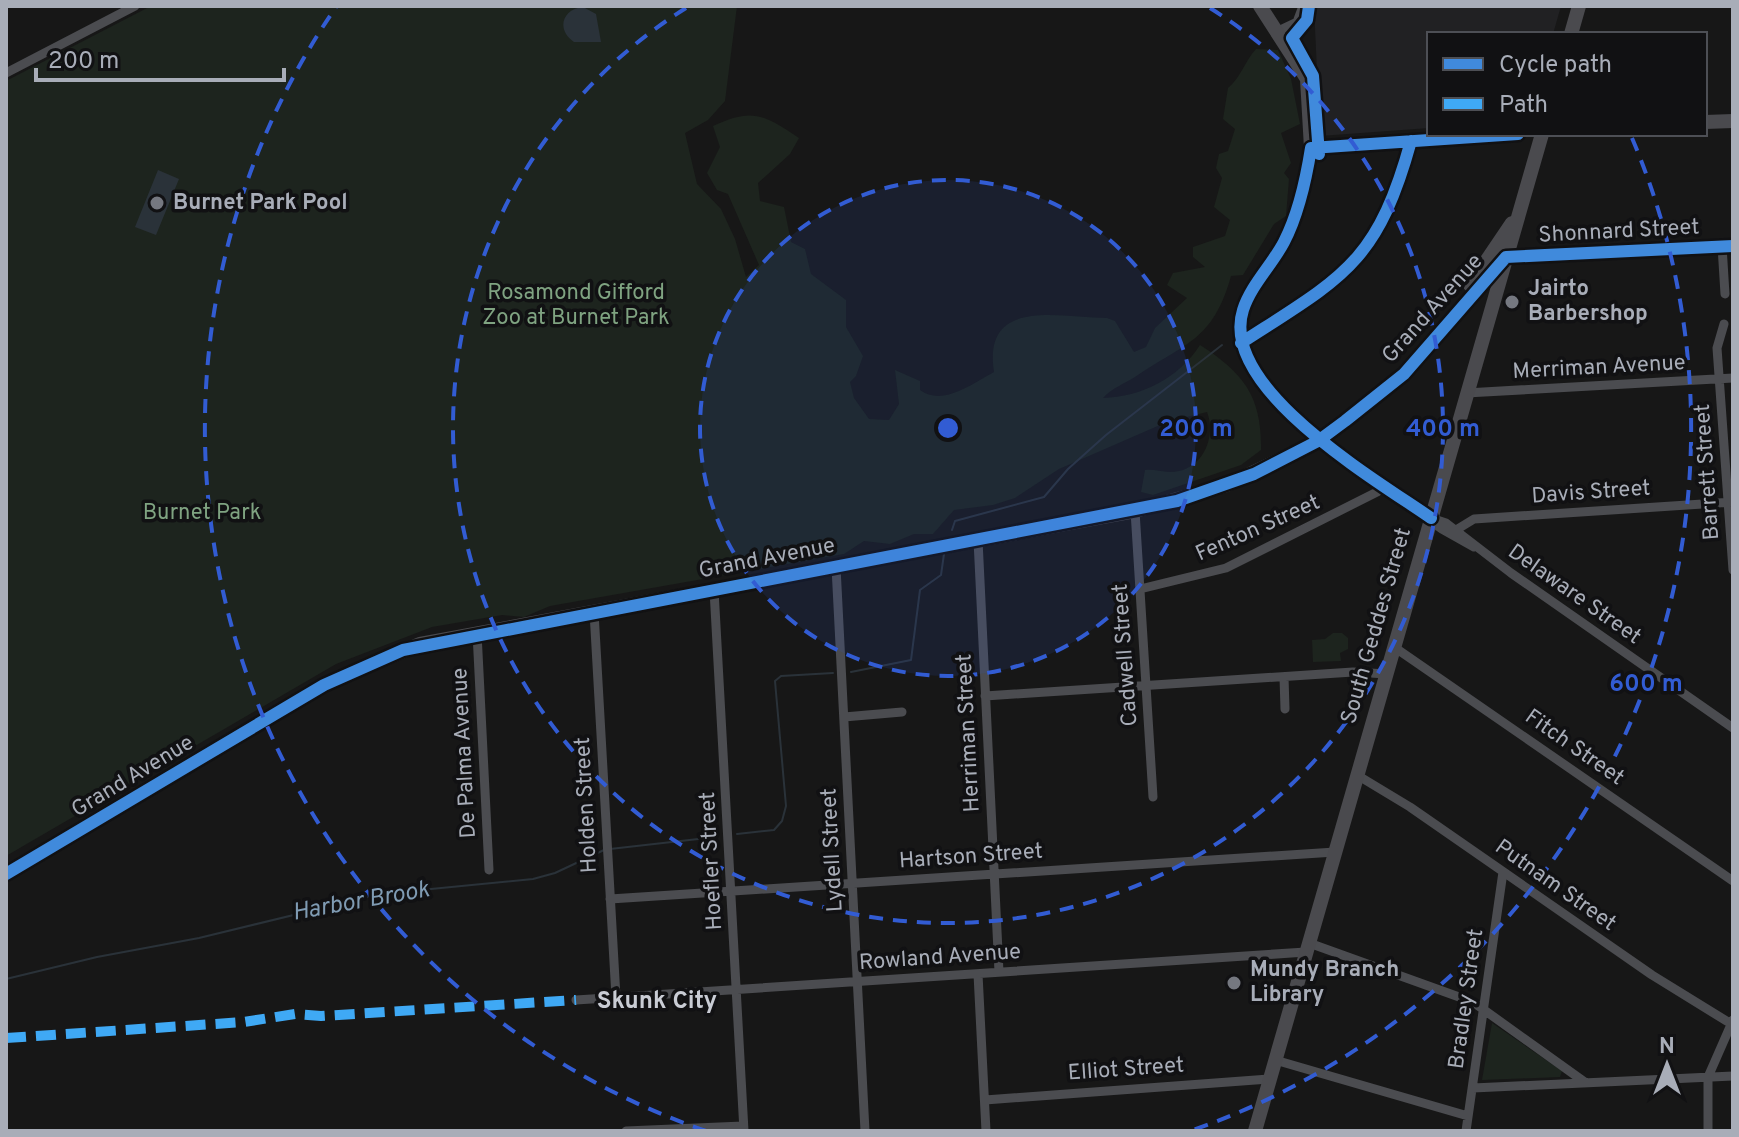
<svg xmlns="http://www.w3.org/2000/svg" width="1739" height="1137" viewBox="0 0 1739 1137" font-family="Overpass,sans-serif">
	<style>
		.built { fill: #212123 }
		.green { fill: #1d241e }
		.water { fill: #2a3239 }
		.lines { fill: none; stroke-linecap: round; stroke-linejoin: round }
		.stream { stroke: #2a3239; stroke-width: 2 }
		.street { stroke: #4b4c50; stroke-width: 9 }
		.secondary { stroke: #4a4a4e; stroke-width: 14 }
		.quiet { stroke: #3fa9f5; stroke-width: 10; stroke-dasharray: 20 10; stroke-linecap: butt }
		.cycleway-casing { stroke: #111113; stroke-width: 17 }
		.cycleway { stroke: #408adc; stroke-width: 12 }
		.ring { fill: none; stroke: #325cd3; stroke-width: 4; stroke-dasharray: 14 10 }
		.poi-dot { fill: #757880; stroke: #111113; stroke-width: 3 }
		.labels { text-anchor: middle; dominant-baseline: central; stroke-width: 7; stroke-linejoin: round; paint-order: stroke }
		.poi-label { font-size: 22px; font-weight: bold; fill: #a8adb8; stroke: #111113; text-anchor: start }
		.street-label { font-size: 22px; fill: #a8adb8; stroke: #111113 }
		.park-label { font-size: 22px; fill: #7fa381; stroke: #111113 }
		.water-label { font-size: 24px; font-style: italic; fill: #7f9bb3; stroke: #111113 }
		.neighbourhood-label { font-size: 24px; font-weight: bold; fill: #c9ccd4; stroke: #111113 }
		.centre { fill: #325cd3; stroke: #111113; stroke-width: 4 }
		.ring-label { font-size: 24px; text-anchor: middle; font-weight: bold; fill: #325cd3; stroke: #111113; stroke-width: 7; stroke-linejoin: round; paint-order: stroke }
	</style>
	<rect width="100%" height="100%" fill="#171717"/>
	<path class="built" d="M1314,6H1561L1553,34H1429V128L1320,136Z"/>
	<path class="green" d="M151,6H737L725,101L708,120L685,133L697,184L721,209L735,239L746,277L759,265L728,194L717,190L707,173L720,147L713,126C753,107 764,115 799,138L790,154L758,183L760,201L784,207L791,242L805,249L811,274L846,300V327L863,356L856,376L850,382L854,398L869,419L889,420L899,404L895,370L920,381V390C943,407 973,383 994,372C982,296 1061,318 1107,318L1115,321L1134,352L1146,347L1155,328L1187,298L1167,285L1173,273L1205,267L1193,257V247L1225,236L1230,220L1214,207L1222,178L1216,168L1219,154L1228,151L1235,129L1223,119L1228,88C1242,76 1244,62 1256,49L1278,50L1291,79L1300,124L1281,133L1291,163L1284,173L1289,179L1286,216L1274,224L1243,275L1231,276C1213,341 1185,343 1135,377C1124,384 1112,388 1103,398C1141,397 1179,378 1200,345C1244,373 1262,397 1261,450L1241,465L1153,495L1141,492L1145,470C1154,469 1161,472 1170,472C1202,472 1217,437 1207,412L1167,422L1059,469L1015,498L993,505L954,510L933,534H914L890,544L864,541L844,554L550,606L524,617L502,615L432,627L336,664L6,856V81Z
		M1333,633H1342L1348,638V649L1340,653L1341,661L1313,662L1312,640L1325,639Z
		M1492,1023L1562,1071L1560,1077L1482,1080Z"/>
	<path class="water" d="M583,7L596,14L601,42H574C556,30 562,9 583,7Z
		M158,170L179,179L156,235L135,227Z"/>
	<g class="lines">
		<path class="stream" d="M952,530L955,521L1044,497L1068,469L1106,435L1222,345
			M851,672L911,660L920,590L941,575L944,554
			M737,834L774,830L782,821L786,806L775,681L781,676L833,673
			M610,849L716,837
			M6,979L97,957L199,938L380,894L533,879L555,873L604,850"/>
		<path class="street" d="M1278,31L1297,22L1303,6
			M6,73L135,6
			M1311,148L1294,221L1243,309L1241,346L1272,392L1318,441L1442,529L1474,547
			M1722,246L1725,294
			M1724,324L1717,348L1733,570
			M1241,343C1343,277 1377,264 1411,141
			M1466,393L1733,378
			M1135,511L1153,797
			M1434,519L1446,523L1511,573L1733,728
			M1456,530L1474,519L1733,502
			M978,540L999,972
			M836,567L865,1131
			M1140,589L1226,568L1377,492L1384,485
			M714,590L744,1131
			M594,612L616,997
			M477,633L489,870
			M1394,647L1733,881
			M1284,677L1285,709
			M985,696L1353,672L1387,674
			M844,717L902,712
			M1357,775L1410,807L1652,975L1733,1025
			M610,899L1335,852
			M1309,943L1473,1002L1586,1083
			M978,974L986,1131
			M576,1000L1306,952
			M1275,1060L1468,1116
			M1473,1088L1733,1076
			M985,1100L1269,1079
			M626,1131L743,1126
			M1466,1131L1503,872
			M1708,1131V1077L1733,1020"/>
		<path class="secondary" d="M1260,6L1307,79L1311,148L1518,134
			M1571,34L1579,6
			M1705,122L1733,121
			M1506,257L1733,246
			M1470,285L1512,223
			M6,874L324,685L420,644L1135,511L1227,485L1318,441L1404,374L1506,257
			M1255,1131L1542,134"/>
		<path class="quiet" d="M6,1038L244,1022L295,1014L321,1016L576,1000"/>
		<defs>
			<path id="cycleway" d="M1309,6L1307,20L1292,38L1313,76L1319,154
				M1241,343C1343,277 1377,264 1411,141
				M1431,518C1378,481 1218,388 1243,310C1251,285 1272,265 1284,242C1299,213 1306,180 1311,148L1518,134
				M6,874L324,685L403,650L1177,501L1254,474L1318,441L1345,421L1404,374L1506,257L1733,246"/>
		</defs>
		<use href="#cycleway" class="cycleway-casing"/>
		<use href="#cycleway" class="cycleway"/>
	</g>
	<circle cx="948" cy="428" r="248" fill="#325cd3" fill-opacity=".12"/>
	<g class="ring">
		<circle cx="948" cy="428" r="248"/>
		<path d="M1210 8A495 495 0 1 1 686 8"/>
		<path d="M706 1131A743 743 0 0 1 336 7M1632 138A743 743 0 0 1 1190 1131"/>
	</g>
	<g class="poi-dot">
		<circle cx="157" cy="203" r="8"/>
		<circle cx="1512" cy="302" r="8"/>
		<circle cx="1234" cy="983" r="8"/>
	</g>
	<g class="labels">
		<g class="poi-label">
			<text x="173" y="203">Burnet Park Pool</text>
			<text x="1528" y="289">Jairto<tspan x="1528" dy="25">Barbershop</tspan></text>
			<text x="1250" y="970">Mundy Branch<tspan x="1250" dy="25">Library</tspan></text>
		</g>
		<g class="street-label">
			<text transform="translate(1619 232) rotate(-3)">Shonnard Street</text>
			<text transform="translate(1433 309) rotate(-48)">Grand Avenue</text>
			<text transform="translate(1599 368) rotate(-3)">Merriman Avenue</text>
			<text transform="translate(1708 472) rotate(-94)">Barrett Street</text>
			<text transform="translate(1591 493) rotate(-4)">Davis Street</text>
			<text transform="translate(1258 529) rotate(-24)">Fenton Street</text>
			<text transform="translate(767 559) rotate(-11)">Grand Avenue</text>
			<text transform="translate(1574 595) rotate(35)">Delaware Street</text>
			<text transform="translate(1377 626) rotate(-74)">South Geddes Street</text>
			<text transform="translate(1126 655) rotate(-94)">Cadwell Street</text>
			<text transform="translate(969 733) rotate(-93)">Herriman Street</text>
			<text transform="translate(1574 748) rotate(35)">Fitch Street</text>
			<text transform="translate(465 753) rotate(-93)">De Palma Avenue</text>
			<text transform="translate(133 777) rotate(-31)">Grand Avenue</text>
			<text transform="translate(587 805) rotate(-93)">Holden Street</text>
			<text transform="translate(833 850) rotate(-93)">Lydell Street</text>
			<text transform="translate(971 857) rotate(-4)">Hartson Street</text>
			<text transform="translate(712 861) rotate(-93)">Hoefler Street</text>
			<text transform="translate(1555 886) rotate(35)">Putnam Street</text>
			<text transform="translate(940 958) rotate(-4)">Rowland Avenue</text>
			<text transform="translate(1467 999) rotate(-82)">Bradley Street</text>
			<text transform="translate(1126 1070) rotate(-4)">Elliot Street</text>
		</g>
		<g class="park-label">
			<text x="576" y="293">Rosamond Gifford<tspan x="576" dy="25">Zoo at Burnet Park</tspan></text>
			<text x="202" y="513">Burnet Park</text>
		</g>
		<g class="water-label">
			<text transform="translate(361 902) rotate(-10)">Harbor Brook</text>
		</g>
		<g class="neighbourhood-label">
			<text x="657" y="1002">Skunk City</text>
		</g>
	</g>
	<circle cx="948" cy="428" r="12" class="centre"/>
	<g class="ring-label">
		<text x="1196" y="436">200 m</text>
		<text x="1443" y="436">400 m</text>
		<text x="1646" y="691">600 m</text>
	</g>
	<rect width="1739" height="1137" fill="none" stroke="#a8adb8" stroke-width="16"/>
	<rect x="1427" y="32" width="280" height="104" fill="#111113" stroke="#4d4f55" stroke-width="2"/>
	<rect x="1443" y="58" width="40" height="12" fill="#408adc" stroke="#4d4f55" stroke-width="2"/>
	<text x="1499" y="72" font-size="24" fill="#a8adb8">Cycle path</text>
	<rect x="1443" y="98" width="40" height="12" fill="#3fa9f5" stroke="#4d4f55" stroke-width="2"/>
	<text x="1499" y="112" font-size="24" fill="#a8adb8">Path</text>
	<g transform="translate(1667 1065)" stroke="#111113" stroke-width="6" paint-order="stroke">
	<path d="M0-6L14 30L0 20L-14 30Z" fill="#a8adb8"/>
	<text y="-12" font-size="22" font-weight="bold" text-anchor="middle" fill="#a8adb8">N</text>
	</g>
	<path d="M36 68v12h248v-12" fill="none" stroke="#a8adb8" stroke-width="4"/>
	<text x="48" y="68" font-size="24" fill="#a8adb8" stroke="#111113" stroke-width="6" paint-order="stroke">200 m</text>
</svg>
